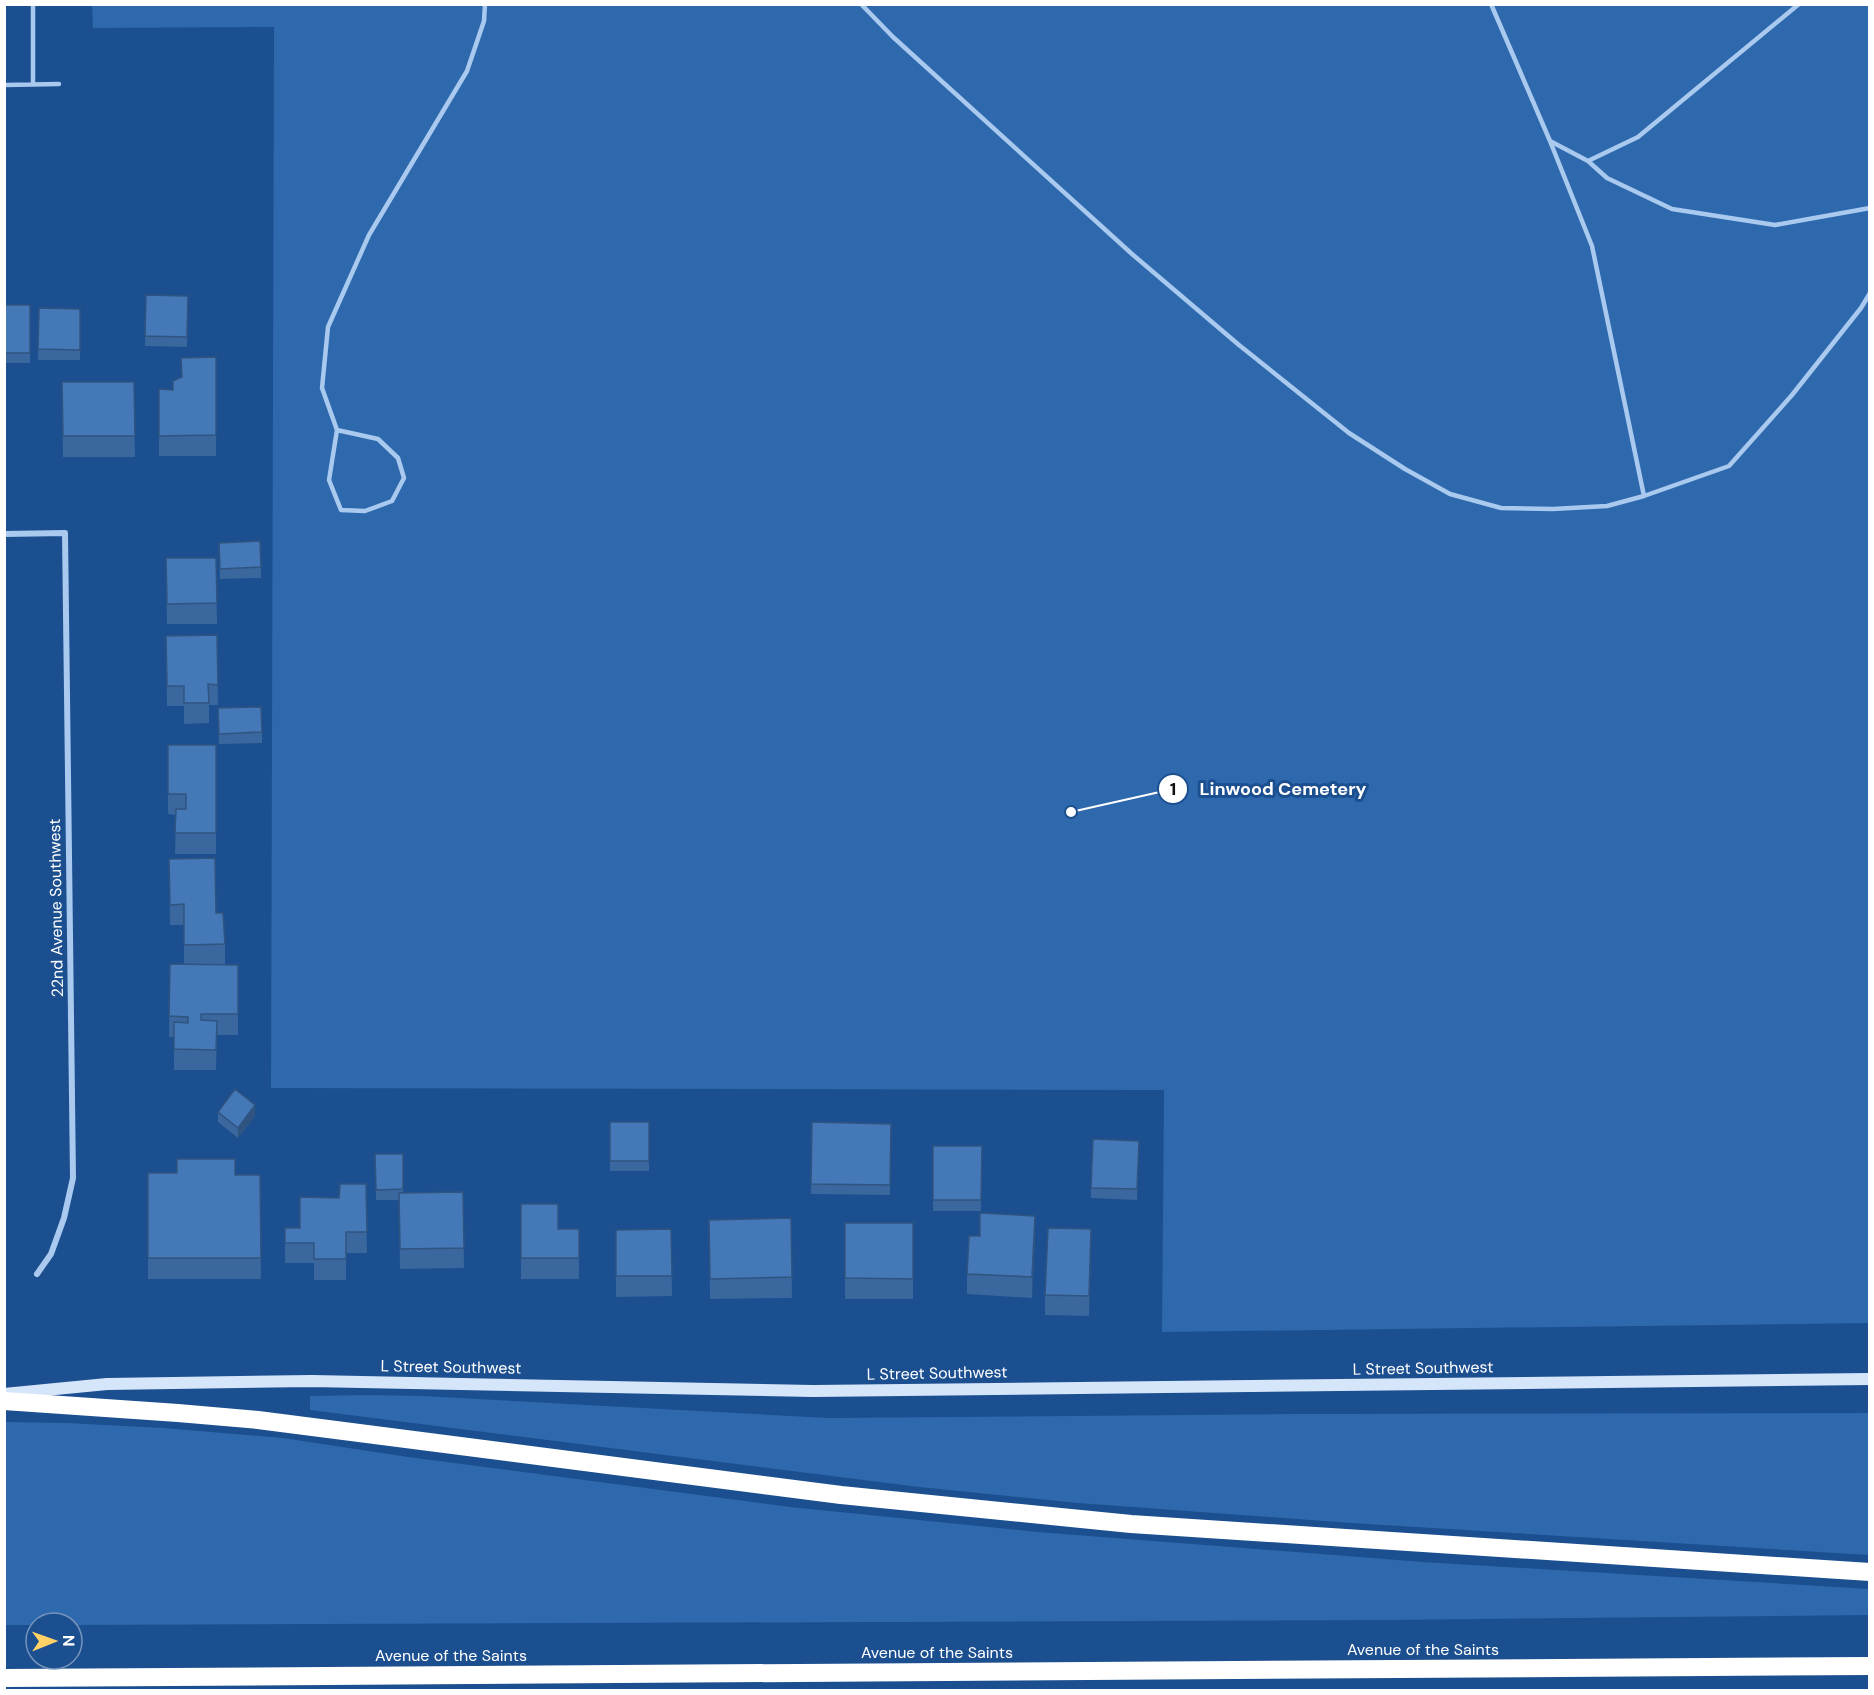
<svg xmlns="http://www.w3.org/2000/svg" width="1874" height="1695" viewBox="0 0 1874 1695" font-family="'DM Sans',sans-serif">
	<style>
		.green { fill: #2e69ad }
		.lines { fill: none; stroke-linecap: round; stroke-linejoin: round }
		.lane { stroke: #a9c9ee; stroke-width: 4.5 }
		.street { stroke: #a9c9ee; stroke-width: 6 }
		.secondary { stroke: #d6e6fa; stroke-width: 12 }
		.highway { stroke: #fff; stroke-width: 18 }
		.wall { fill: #3a679d }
		.shaded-wall { fill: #305480 }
		.building { fill: #4478b7; stroke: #305480; stroke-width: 1.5 }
		.labels { text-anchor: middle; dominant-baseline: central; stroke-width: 6; stroke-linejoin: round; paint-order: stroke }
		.street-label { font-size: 16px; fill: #fff; stroke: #1b4f8f }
		.leader { fill: none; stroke: #fff; stroke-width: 2 }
		.callout-dot { fill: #fff; stroke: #1b4f8f; stroke-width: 2 }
		.mark-label { font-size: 18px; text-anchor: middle; font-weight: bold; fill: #111 }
		.callout-label { font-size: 18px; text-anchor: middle; font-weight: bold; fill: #fff; stroke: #1b4f8f; stroke-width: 6; stroke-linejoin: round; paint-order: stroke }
	</style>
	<rect width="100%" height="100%" fill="#1b4f8f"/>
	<path class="green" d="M92,5H1869V1323L1162,1332L1164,1090L271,1088L274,27L93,28Z
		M368,1395L422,1396L827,1418L1301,1414L1869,1413V1555L1351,1523L1078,1503L919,1487L310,1410V1396Z
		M5,1422L67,1423L163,1428L283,1438L408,1457L790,1507L1038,1532L1423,1562L1869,1589V1615L1387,1620L72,1625V1623H36V1625H5Z"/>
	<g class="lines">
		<path class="lane" d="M861,4L893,37L1132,254L1239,345L1349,433L1405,469L1450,494L1501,508L1553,509L1607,506L1644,496L1729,466L1792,395L1861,308L1870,293
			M1491,4L1550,141L1588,161L1607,178L1672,209L1775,225L1870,208
			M33,84V4
			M4,85L59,84
			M1550,141L1592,246L1644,496
			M1588,161L1638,137L1799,4
			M337,430L378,439L398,458L404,478L392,501L365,511L341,510L329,480L337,430L322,388L328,327L369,235L467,71L484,21L485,4"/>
		<path class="street" d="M4,534L65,533L73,1178L64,1218L51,1254L37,1274"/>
		<path class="secondary" d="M4,1394L107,1384L312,1381L813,1391L1870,1379"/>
		<path class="highway" d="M4,1401L178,1413L258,1420L841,1495L1131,1524L1870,1572
			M4,1678L1870,1666"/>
	</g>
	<path class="wall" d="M146,295L188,296L187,347L145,346Z
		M4,305H30V363H4Z
		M39,308L80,309V360H38Z
		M216,357V456H159V389L173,390L181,377Z
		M62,382H134L135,457H63Z
		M219,554L261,567V578L220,579Z
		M166,558H216L217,624H167Z
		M217,635L218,705H209V723L184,724V706H167L166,636Z
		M218,719L262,732V743L219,744Z
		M168,745H216V854H175L176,815L168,814Z
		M169,859L216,913L225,944V965H204H238V1035H217L216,1070H174V1037H169L170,964L184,965V925H170Z
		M218,1112L255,1116L238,1138L218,1122Z
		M610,1122H649V1171H610Z
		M812,1122L891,1124L890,1195L811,1194Z
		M1139,1141L1137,1200L1091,1198V1188Z
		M933,1146H982L981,1211H933Z
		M375,1154H403V1193L463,1192L464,1268L400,1269L399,1200H376Z
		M148,1173L260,1175L261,1279H148Z
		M366,1184L367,1253H346V1280H314V1263H285V1228H300L339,1198Z
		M521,1204L558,1229H579V1279H521Z
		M791,1218L792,1298L710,1299L709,1220Z
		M845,1223H913V1299H845Z
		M671,1229L672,1296L616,1297V1230Z
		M1035,1237L1032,1298L967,1294V1274Z
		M1091,1250L1089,1316L1045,1315V1295Z"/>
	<path class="shaded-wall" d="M255,1105V1116L238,1138V1128Z
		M1035,1216V1237L1032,1298V1277Z
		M1091,1229V1250L1089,1316V1296Z"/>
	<path class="building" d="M146,295L188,296L187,337L145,336Z
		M4,305H30V353H4Z
		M39,308L80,309V350L38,349Z
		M216,357V435L159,436V389L173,390V381L182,377L181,358Z
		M62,382H134L135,436H63Z
		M260,541L261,567L220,569L219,543Z
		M166,558H216L217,603L167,604Z
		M217,635L218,685L208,684L209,703H184V686H167L166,636Z
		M261,707L262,732L219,734L218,708Z
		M168,745H216V833H175L176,809H186V794H168Z
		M215,858L216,913H223L225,944L184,945V904L170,905L169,859Z
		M170,964L238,965V1014H201V1020L217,1021L216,1050L174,1049V1022L188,1023V1017L169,1016Z
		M235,1089L255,1105L238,1128L218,1112Z
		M610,1122H649V1161H610Z
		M812,1122L891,1124L890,1185L811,1184Z
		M1093,1139L1139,1141L1137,1189L1091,1188Z
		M933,1146H982L981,1200H933Z
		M375,1154H403V1189L376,1190Z
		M177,1159H235V1175H260L261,1258H148V1173H177Z
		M340,1184H366L367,1232H346V1259H314V1243H285V1228H300V1197L339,1198Z
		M463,1192L464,1248L400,1249L399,1193Z
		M521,1204H558V1229H579V1258H521Z
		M980,1213L1035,1216L1032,1277L967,1274L969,1236H980Z
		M791,1218L792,1277L710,1279L709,1220Z
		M845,1223H913V1279L845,1278Z
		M1048,1228L1091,1229L1089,1296L1045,1295Z
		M671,1229L672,1276H616V1230Z"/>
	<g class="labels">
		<g class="street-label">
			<text transform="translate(56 908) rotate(-91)">22nd Avenue Southwest</text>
			<text transform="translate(451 1367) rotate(1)">L Street Southwest</text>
			<text transform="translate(1423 1368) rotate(-1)">L Street Southwest</text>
			<text transform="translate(937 1373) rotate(-1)">L Street Southwest</text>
			<text x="1423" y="1649">Avenue of the Saints</text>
			<text x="937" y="1652">Avenue of the Saints</text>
			<text x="451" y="1655">Avenue of the Saints</text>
		</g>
	</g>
	<path class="leader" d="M1071 812L1173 789"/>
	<g class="callout-dot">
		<circle cx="1071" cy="812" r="6"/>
		<circle cx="1173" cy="789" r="15"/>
	</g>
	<g class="mark-label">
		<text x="1173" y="795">1</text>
	</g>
	<g class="callout-label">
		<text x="1283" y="795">Linwood Cemetery</text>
	</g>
	<rect width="1874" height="1695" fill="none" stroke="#ffffff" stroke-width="12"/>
	<g transform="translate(54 1641) rotate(89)"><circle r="28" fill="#1b4f8f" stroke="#7695bc" stroke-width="1.5"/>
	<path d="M0-4.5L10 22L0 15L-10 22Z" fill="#ffd166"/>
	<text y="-9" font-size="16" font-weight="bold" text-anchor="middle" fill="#ffffff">N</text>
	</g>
</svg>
